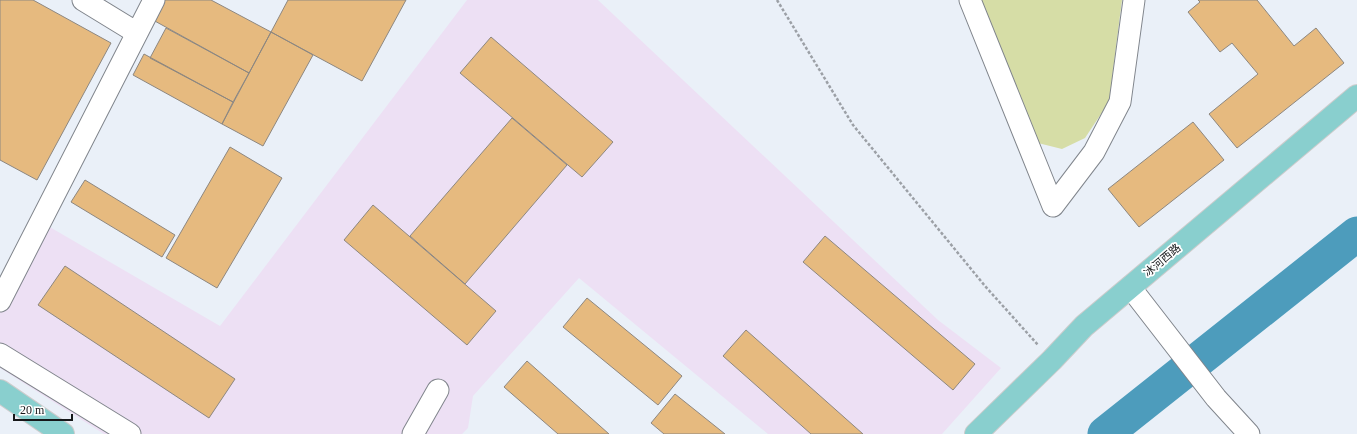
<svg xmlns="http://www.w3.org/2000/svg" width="1357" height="434" viewBox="0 0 1357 434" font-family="'Times New Roman','Noto Sans SC',serif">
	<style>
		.industrial { fill: #ede0f4 }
		.green { fill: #d6dda6 }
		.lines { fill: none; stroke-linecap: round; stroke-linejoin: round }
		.river { stroke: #4d9cbc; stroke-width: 35 }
		.building { fill: #e6ba7f; stroke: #8d8780 }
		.minor-casing { stroke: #80858c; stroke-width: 23 }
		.major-casing { stroke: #ccc; stroke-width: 24 }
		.path { stroke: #9ca0a6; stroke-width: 2.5; stroke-dasharray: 3 2; stroke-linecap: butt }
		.minor { stroke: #fff; stroke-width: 21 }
		.major { stroke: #89cfce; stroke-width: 22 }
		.labels { text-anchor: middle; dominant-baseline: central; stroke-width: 3.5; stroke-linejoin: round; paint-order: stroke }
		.street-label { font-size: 11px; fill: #151719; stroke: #fff }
	</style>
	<rect width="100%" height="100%" fill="#eaf0f8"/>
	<path class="industrial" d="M467,0H598L938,320L1001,368L942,434H768L579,278L473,396L468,428L462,434H104L0,368V300L48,226L220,326Z"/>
	<path class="green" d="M980,0H1122L1109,102L1085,138L1062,149L1034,142Z"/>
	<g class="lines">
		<path class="river" d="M1105,434L1357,234"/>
	</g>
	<path class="building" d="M0,0H33L111,43L37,180L0,160Z
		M164,0H211L271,32L249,73L153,20Z
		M288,0H406L362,81L271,32Z
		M1198,0H1257L1294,46L1316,28L1344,63L1237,148L1209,114L1258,74L1232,43L1220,52L1188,12L1200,2Z
		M166,28L249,73L233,102L150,58Z
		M271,32L313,55L263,146L222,124Z
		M491,37L613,142L582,177L460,73Z
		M144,54L233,102L222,124L133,75Z
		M512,118L567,165L465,284L410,236Z
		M1193,122L1224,160L1139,227L1108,189Z
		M230,147L282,178L217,288L166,258Z
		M85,180L175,235L162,257L71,202Z
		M373,205L496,311L467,345L344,240Z
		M825,236L975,364L953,390L803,262Z
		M65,266L235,379L209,418L38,305Z
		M587,298L682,376L658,405L563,327Z
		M746,330L863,434H811L723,356Z
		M527,361L609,434H558L504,387Z
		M675,394L725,434H664L651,423Z"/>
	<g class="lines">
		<defs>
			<path id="minor" d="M83,0L137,33
				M970,0L1053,206
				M1053,206L1094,152L1120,102L1134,0
				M1130,287L1216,398L1249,434
				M0,301L154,0
				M0,354L130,434
				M413,434L438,390"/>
			<path id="major" d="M0,391L63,434
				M976,434L1052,360L1084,326L1357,96"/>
		</defs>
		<use href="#minor" class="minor-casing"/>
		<use href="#major" class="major-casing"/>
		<path class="path" d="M777,0L853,125L985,286L1038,345"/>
		<use href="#minor" class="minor"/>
		<use href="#major" class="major"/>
	</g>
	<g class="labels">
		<g class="street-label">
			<text transform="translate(1162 260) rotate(-40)">冰河西路</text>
		</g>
	</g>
	<path d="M14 414v6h58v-6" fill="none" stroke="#151719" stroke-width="2"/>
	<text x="20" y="414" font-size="12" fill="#151719" stroke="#ffffff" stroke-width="3" paint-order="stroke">20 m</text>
</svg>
